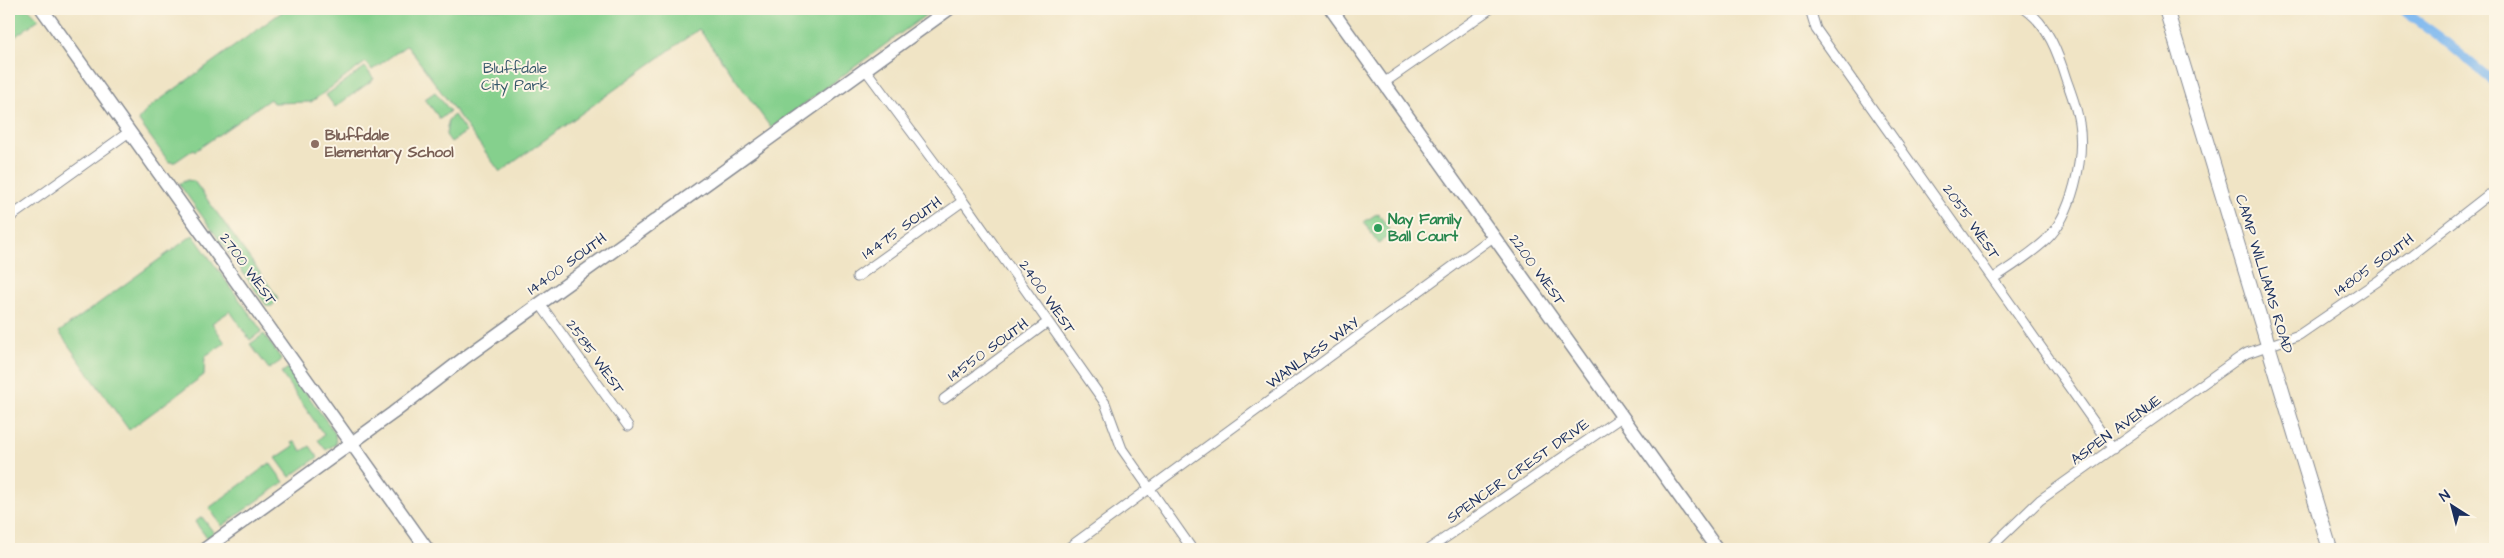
<svg xmlns="http://www.w3.org/2000/svg" width="2504" height="558" viewBox="0 0 2504 558" font-family="'Architects Daughter',sans-serif">
	<style>
		.green { fill: #85d08d; stroke: #508076 }
		.lines { fill: none; stroke-linecap: round; stroke-linejoin: round }
		.canal { stroke: #7eb8ef; stroke-width: 9 }
		.street-casing { stroke: #868a92; stroke-width: 11 }
		.secondary-casing { stroke: #868a92; stroke-width: 15 }
		.primary-casing { stroke: #868a92; stroke-width: 16 }
		.street { stroke: #fff; stroke-width: 9 }
		.secondary { stroke: #fff; stroke-width: 12 }
		.primary { stroke: #fff; stroke-width: 14 }
		.education-dot { fill: #8d6e63; stroke: #fcf5e5; stroke-width: 2 }
		.leisure-dot { fill: #2e9e5b; stroke: #fcf5e5; stroke-width: 2 }
		.labels { text-anchor: middle; dominant-baseline: central; stroke-width: 4; stroke-linejoin: round; paint-order: stroke }
		.park-label { font-size: 15px; fill: #36576a; stroke: #fcf5e5 }
		.education-label { font-size: 15px; font-weight: bold; fill: #785e54; stroke: #fcf5e5; text-anchor: start }
		.leisure-label { font-size: 15px; font-weight: bold; fill: #27864d; stroke: #fcf5e5; text-anchor: start }
		.street-label { font-size: 15px; fill: #1b2f5e; stroke: #fcf5e5 }
	</style>
	<rect width="100%" height="100%" fill="#fcf5e5"/>
	<filter id="ink" filterUnits="userSpaceOnUse"><feTurbulence type="fractalNoise" baseFrequency=".02" numOctaves="2"/><feDisplacementMap in="SourceGraphic" scale="10" xChannelSelector="R" yChannelSelector="G"/><feConvolveMatrix kernelMatrix="1 2 1 2 8 2 1 2 1" color-interpolation-filters="sRGB"/></filter>
	<filter id="wash" filterUnits="userSpaceOnUse"><feTurbulence type="fractalNoise" baseFrequency=".0096" numOctaves="4" result="noise"/><feDisplacementMap in="SourceGraphic" scale="20" xChannelSelector="R" yChannelSelector="G"/><feGaussianBlur stdDeviation="1.12" result="paint"/><feColorMatrix in="noise" values="0 0 0 0 0 0 0 0 0 0 0 0 0 0 0 0 0 1.4 0 .05"/><feComposite in="paint" operator="in"/></filter>
	<g filter="url(#wash)">
		<rect width="100%" height="100%" fill="#f0e4c5"/>
		<path class="green" d="M9,9H29L39,19L9,41Z
			M286,9H934L771,128L699,29L500,172L407,45L372,70L366,62L311,102L273,103L270,99L195,151L194,149L175,162H169L138,120L150,107Z
			M365,67L374,79L335,107L326,95Z
			M435,92L450,111L440,119L425,99Z
			M454,115L466,132L451,142L446,135L448,120Z
			M187,180L194,181L276,295L278,299L272,306H267L179,184Z
			M1378,213L1392,234L1378,243L1364,222Z
			M193,235L262,331L250,340L230,311L212,323L225,343L205,356L204,375L129,430L59,332Z
			M264,334L282,360L269,369L250,344Z
			M288,368L335,433L336,444L326,450L318,440L324,435L281,373Z
			M294,441L302,451L310,446L318,457L290,477L276,458L294,446L292,443Z
			M270,463L284,482L222,526L209,508Z
			M202,517L214,533L207,538L195,522Z"/>
		<g class="lines">
			<path class="canal" d="M2401,9L2440,37L2495,83"/>
		</g>
	</g>
	<g filter="url(#ink)">
		<g class="lines">
			<defs>
				<path id="street" d="M1810,9L1816,29L2113,449
					M865,69L963,201L1105,403L1122,449L1192,549
					M1385,82L1490,9
					M9,218L129,132
					M857,277L963,201
					M1994,278C2012,266 2030,255 2046,240C2072,215 2085,158 2079,123C2077,108 2071,93 2066,79C2058,53 2048,25 2025,9
					M540,304L628,426
					M944,399L1048,322
					M1067,549L1493,237
					M1429,549L1623,416
					M1989,549L2040,500L2239,358L2247,353L2299,335L2378,281L2488,195L2495,205"/>
				<path id="secondary" d="M42,9L427,549
					M1331,9L1717,549
					M205,549L393,413L463,359L949,9"/>
				<path id="primary" d="M2166,9L2330,549"/>
			</defs>
			<use href="#street" class="street-casing"/>
			<use href="#secondary" class="secondary-casing"/>
			<use href="#primary" class="primary-casing"/>
			<use href="#street" class="street"/>
			<use href="#secondary" class="secondary"/>
			<use href="#primary" class="primary"/>
		</g>
	</g>
	<circle class="education-dot" cx="315" cy="144" r="5"/>
	<circle class="leisure-dot" cx="1378" cy="228" r="5"/>
	<g class="labels">
		<g class="park-label">
			<text x="515" y="68">Bluffdale<tspan x="515" dy="17">City Park</tspan></text>
		</g>
		<g class="education-label">
			<text x="325" y="135">Bluffdale<tspan x="325" dy="17">Elementary School</tspan></text>
		</g>
		<g class="leisure-label">
			<text x="1388" y="219">Nay Family<tspan x="1388" dy="17">Ball Court</tspan></text>
		</g>
		<g class="street-label">
			<text transform="translate(1971 222) rotate(55)">2055 WEST</text>
			<text transform="translate(902 228) rotate(-36)">14475 SOUTH</text>
			<text transform="translate(567 264) rotate(-36)">14400 SOUTH</text>
			<text transform="translate(2374 265) rotate(-36)">14805 SOUTH</text>
			<text transform="translate(248 269) rotate(54)">2700 WEST</text>
			<text transform="translate(1537 270) rotate(54)">2200 WEST</text>
			<text transform="translate(2264 274) rotate(73)">CAMP WILLIAMS ROAD</text>
			<text transform="translate(1047 297) rotate(55)">2400 WEST</text>
			<text transform="translate(988 350) rotate(-36)">14550 SOUTH</text>
			<text transform="translate(1313 353) rotate(-36)">WANLASS WAY</text>
			<text transform="translate(595 357) rotate(54)">2585 WEST</text>
			<text transform="translate(2116 430) rotate(-36)">ASPEN AVENUE</text>
			<text transform="translate(1518 471) rotate(-35)">SPENCER CREST DRIVE</text>
		</g>
	</g>
	<rect width="2504" height="558" fill="none" stroke="#fcf5e5" stroke-width="30"/>
	<g transform="translate(2452 506) rotate(324)" stroke="#fcf5e5" stroke-width="4" paint-order="stroke">
	<path d="M0-4L9 19L0 12L-9 19Z" fill="#1b2f5e"/>
	<text y="-8" font-size="14" font-weight="bold" text-anchor="middle" fill="#1b2f5e">N</text>
	</g>
</svg>
